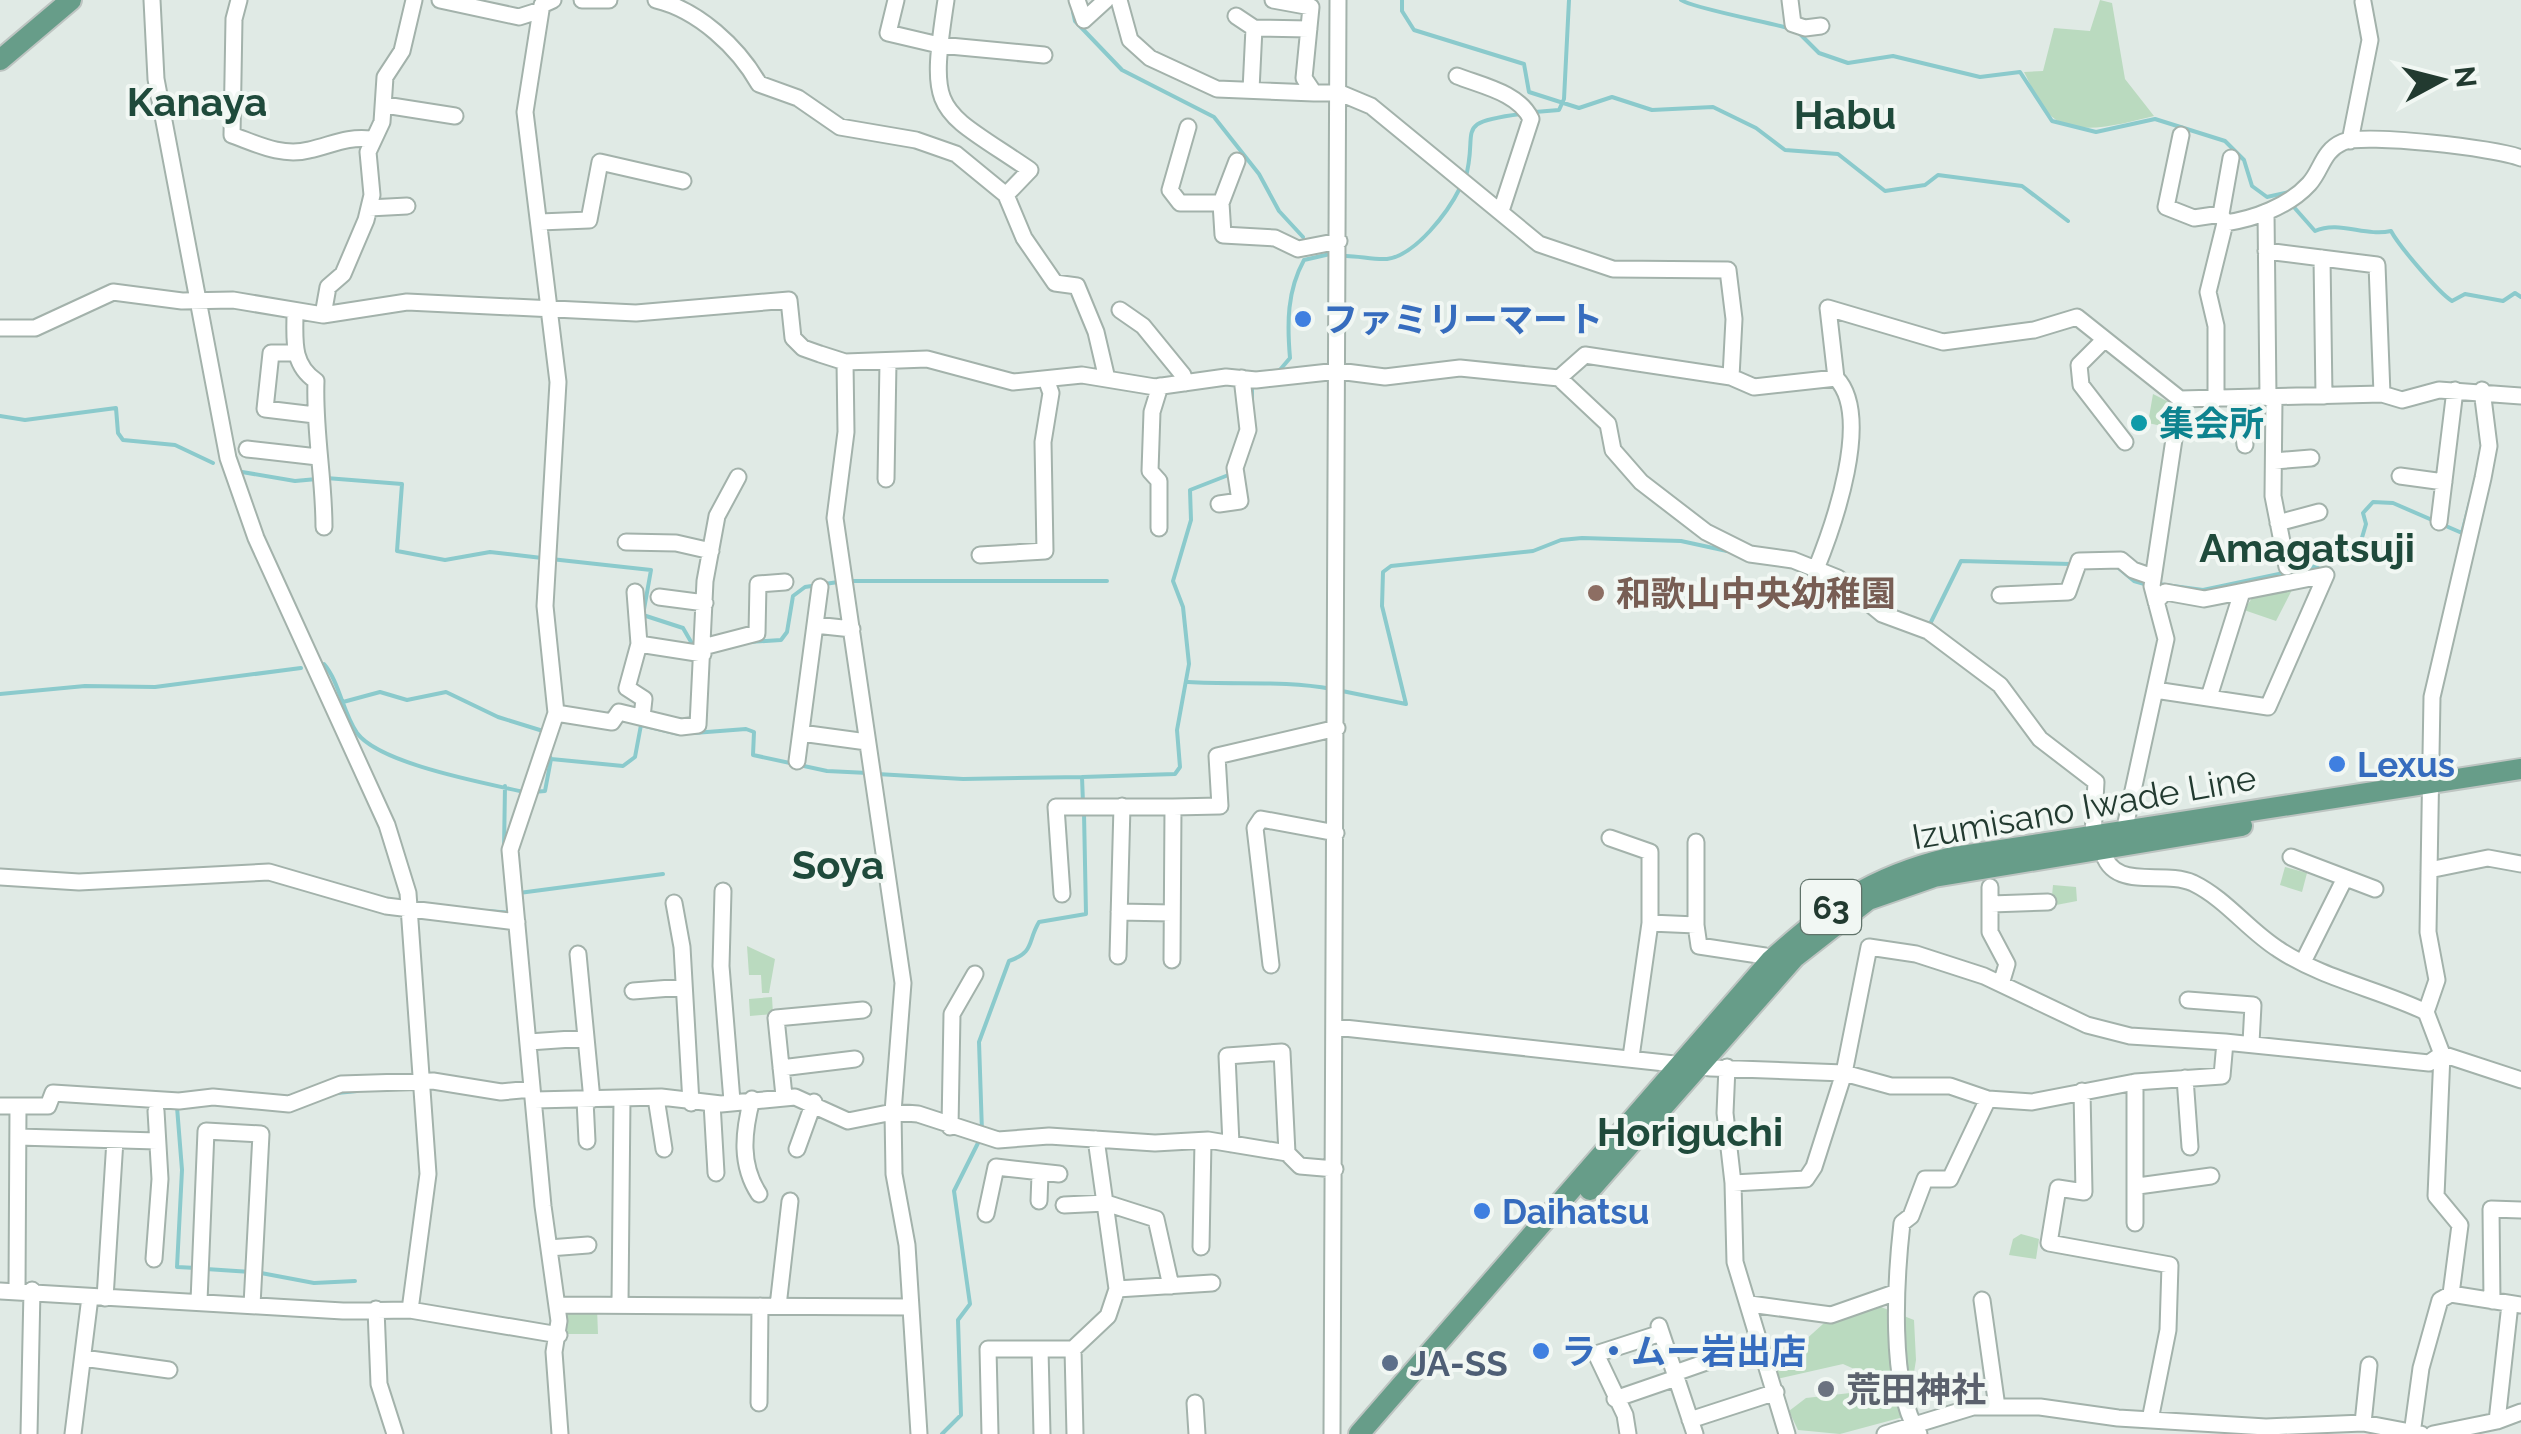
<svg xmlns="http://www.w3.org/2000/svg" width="2521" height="1434" viewBox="0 0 2521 1434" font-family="Raleway,'Noto Sans JP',sans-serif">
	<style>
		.green { fill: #badabf }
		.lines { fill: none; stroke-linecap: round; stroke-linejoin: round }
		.stream { stroke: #8bcacc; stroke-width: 4 }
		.minor-casing { stroke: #a3b2ab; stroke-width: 19 }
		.major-casing { stroke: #bdc4c1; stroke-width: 24 }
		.minor { stroke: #fff; stroke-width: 15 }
		.major { stroke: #679d89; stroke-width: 20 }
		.shop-dot { fill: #3f7fe0; stroke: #f1f7f3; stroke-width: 4 }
		.culture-dot { fill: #0f9aa8; stroke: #f1f7f3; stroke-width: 4 }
		.education-dot { fill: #8d6e63; stroke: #f1f7f3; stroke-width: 4 }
		.service-dot { fill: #5c6f8a; stroke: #f1f7f3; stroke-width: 4 }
		.worship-dot { fill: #6b7280; stroke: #f1f7f3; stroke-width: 4 }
		.labels { text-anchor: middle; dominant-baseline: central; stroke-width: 8; stroke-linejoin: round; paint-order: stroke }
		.shield { fill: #f1f7f3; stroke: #60736a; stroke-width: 2.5 }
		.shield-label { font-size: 32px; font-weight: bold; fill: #223a30 }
		.shop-label { font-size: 35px; font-weight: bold; fill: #366cbe; stroke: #f1f7f3; text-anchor: start }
		.culture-label { font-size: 35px; font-weight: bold; fill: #0d838f; stroke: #f1f7f3; text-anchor: start }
		.education-label { font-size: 35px; font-weight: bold; fill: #785e54; stroke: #f1f7f3; text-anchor: start }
		.street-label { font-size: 35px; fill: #223a30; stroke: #f1f7f3 }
		.service-label { font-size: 35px; font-weight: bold; fill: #4e5e75; stroke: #f1f7f3; text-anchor: start }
		.worship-label { font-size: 35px; font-weight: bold; fill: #5b616d; stroke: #f1f7f3; text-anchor: start }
		.quarter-label { font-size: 40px; font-weight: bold; fill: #1f4a3b; stroke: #f1f7f3 }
	</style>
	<rect width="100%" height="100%" fill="#e0eae5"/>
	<path class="green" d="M2100,0L2112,3L2125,79L2154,116C2124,123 2072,140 2048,113C2037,102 2031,85 2024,72L2043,71L2054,28L2090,31Z
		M2153,394L2175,405L2171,428L2148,423Z
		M2293,588L2276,621L2244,610L2254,595Z
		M2285,867L2307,873L2302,892L2280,885Z
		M2053,885L2076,887L2077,901L2051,906Z
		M747,946L775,959L769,993H762L761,975H749Z
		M772,997L773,1014L750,1016L749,999Z
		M2021,1234L2039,1239L2036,1259L2009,1255L2013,1239Z
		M1876,1305L1914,1320L1916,1360L1907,1416L1840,1434L1798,1430L1789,1411L1806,1398L1859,1392L1861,1372L1843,1364L1777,1379L1774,1368L1823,1324Z
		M566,1308H597L598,1334H566Z"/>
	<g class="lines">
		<path class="stream" d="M1402,0V11L1414,30L1524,64L1529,92L1579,108L1612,97L1652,110L1713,107L1756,128L1785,150L1838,154L1885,191L1925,185L1938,175L2022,186L2068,221
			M1681,0C1692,8 1767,22 1788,28
			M1073,12L1075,21L1122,70L1214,117L1259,174L1279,211L1303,237
			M1797,31L1819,53L1848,63L1893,56L1980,77L2020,72L2052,121L2096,132L2155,119L2225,141L2244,160L2252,186L2267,197L2289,192
			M1535,112L1559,110L1564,99L1569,0
			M1465,180C1480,129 1450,123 1521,114
			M2292,205L2315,231C2339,220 2365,237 2391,231C2399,246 2439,293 2452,301L2465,294L2503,301L2515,293L2521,297
			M1346,256C1359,256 1374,260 1387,259C1416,255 1448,212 1460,188
			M1279,371L1290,358C1287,323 1287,291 1304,260L1330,254
			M1252,403V382
			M0,416L25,420L116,408L118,433L123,440L175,445L213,463
			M242,472L295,481L317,479
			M326,478L402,484L397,551L445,560L490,552L542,558
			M551,559L651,570L643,615L683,628L694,647
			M2115,565L2134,581L2148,585
			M847,581H1107
			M2158,584L2203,590L2316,566L2361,541L2366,524L2363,513L2373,502L2393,503L2462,533L2470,502
			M1928,628L1961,561L2071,564
			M749,642L781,640L787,632L793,596L805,587L838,582
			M707,652L731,647
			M324,664C339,681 343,713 357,733C380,764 485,783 524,792
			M1188,682C1237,685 1284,680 1332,689
			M1342,691L1406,704L1382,606L1383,572L1391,566L1533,551L1561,540L1582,538L1681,541L1727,551
			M0,694L85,686L155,687L301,668
			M343,702L380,692L407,700L446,692L498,717L543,731
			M694,733L746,729L754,732L753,755L827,771L868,773
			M548,753L551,759L623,766L635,757L641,725L679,734
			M877,774L963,779L1082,777
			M533,792L545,791L551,759
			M1083,803L1082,777L1175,774L1180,767L1177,730L1189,664L1183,607L1173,581L1191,520L1190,490L1231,474
			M504,850L505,786
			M519,893L663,874
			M487,911L512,913
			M337,1093L357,1091
			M177,1107L182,1170L177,1267L196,1268
			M982,1132L979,1042L1009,961C1035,952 1027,942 1039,922L1086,914L1084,813
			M206,1269L251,1272
			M261,1273L314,1283L355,1281
			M942,1434L961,1415L958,1320L970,1304L954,1191L979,1141"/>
		<defs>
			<path id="minor" d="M152,0L156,79L228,458L256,538L387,825L408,893L428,1174L410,1310
				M239,0L234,19L232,135C257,144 282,157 309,150C332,145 347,136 371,139
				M440,0L519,17L541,10L542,5L553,0
				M582,0H609
				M656,0C698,10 738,47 759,84L798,98L840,127L916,140L956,154L1006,195L1024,238L1055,283L1077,286L1096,332L1107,379
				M896,0L888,33L939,45L1044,55
				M946,0C928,118 936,106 1030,170L1006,195
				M1077,0L1084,20L1106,0
				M1119,0L1130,40L1150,58L1217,89L1314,93
				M1273,0L1311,7L1304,78L1314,93H1340L1371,106L1539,244L1613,269L1728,270L1734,319L1731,377
				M1790,0L1793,24L1805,28L1821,26
				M541,10L525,112L558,382L545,606L556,713L510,850L543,1206L559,1321L554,1352L560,1434
				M1236,16L1254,28L1309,29
				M1457,76C1483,86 1519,93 1531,119L1501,211
				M1251,90L1254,28
				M385,105L455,116
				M1188,127L1170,190L1180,203H1221
				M2181,135L2166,207L2194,218L2221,214
				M2350,141L2370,40L2363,2
				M1237,161L1221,203L1223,235L1275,238L1298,249L1339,241
				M369,208L407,206
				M2266,212L2268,398
				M540,222L589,220L600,162L683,181
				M2225,223C2254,219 2289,206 2309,184C2322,170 2322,151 2343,142C2364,133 2497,148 2521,158
				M2266,251L2377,265L2382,394
				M2322,258L2324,396
				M1120,310L1143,326L1183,375L1185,383
				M295,313C295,339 291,364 316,381C314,430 324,477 324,527
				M323,315L328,287L343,274L366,220L372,195L368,152L382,122L385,77L402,51L414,0
				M0,328H35L113,292L182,301L233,300L323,315L407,302L636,313L789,300L793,338L803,348L820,354L845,362L927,359L1013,382L1082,375L1155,387L1226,377L1256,380L1338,371L1385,377L1460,368L1559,378L1608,424L1613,450L1641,482L1706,532L1750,554L1793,560L1838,578L1882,614L1928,631L2000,685L2040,739L2096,782L2093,835
				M2104,340L2079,365L2081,385L2125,442
				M295,353H271L265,409L315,415
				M845,362L846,432L835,518L903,983L893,1112L894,1174L907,1245L919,1434
				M1559,378L1585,355L1731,377L1754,387L1836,378
				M2482,390L2489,446L2483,478L2432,697L2428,932L2437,980L2426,1012L2442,1054L2436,1196L2460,1225L2451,1294L2521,1305
				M2274,398L2273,496L2287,567
				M2216,399V326L2208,292L2225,223L2221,214L2231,158
				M2240,399L2245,445
				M247,449L318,457
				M2274,461L2311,458
				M2400,476L2444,482
				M886,479L888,362
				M1219,504L1240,501L1235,468L1248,430L1242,378
				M2439,522L2455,390
				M2278,523L2319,512
				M1159,528V481L1150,471L1152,412L1160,386
				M626,542L676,543L711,551
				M980,555L1045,551L1043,442L1051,393L1046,379
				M1816,569C1833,527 1873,416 1836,378L1828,308L1943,342L2034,330L2077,317L2180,399L2382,394L2402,400L2439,390L2521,396
				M635,592L639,644
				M2000,595L2068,592L2079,561L2121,560L2133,570L2153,577
				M659,597L705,603
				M815,625L852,629
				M703,647L757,633L758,584L785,582
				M2155,690L2268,707L2326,575L2204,599L2165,592L2156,602
				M2209,697L2242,592
				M556,713L612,722L619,712L681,727L698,725L705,581L717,516L738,477
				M642,717L644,699L627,688L639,644L703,654
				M801,733L867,742
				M797,761L820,587
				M1610,838L1650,852V923L1631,1057
				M2122,841L2166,639L2152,586L2180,399
				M2102,849C2112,893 2161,869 2193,883C2226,899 2248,930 2278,949C2323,979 2378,989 2426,1012
				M2291,857L2375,889
				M2429,870L2488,858L2521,864
				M0,877L79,882L269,872L386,906L517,922
				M1990,887V932L2007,964L2001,984
				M723,891L721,966L732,1101
				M1062,894L1056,807H1173
				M674,903L682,947L691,1103
				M1991,904L2048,902
				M1119,912L1172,913
				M1650,923L1696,925V842
				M1696,925L1699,946L1765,956L1770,961
				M578,954L592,1100
				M1118,956L1122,806
				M1172,960L1173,807L1220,806L1217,756L1337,728
				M2303,962L2345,878
				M1271,965L1255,828L1261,819L1336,833
				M633,991L684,987
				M2188,1000L2253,1005L2251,1043
				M1335,1027L1711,1068L1844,1073L1891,1086H1950L1988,1099L2032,1102L2135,1082L2222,1076L2225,1042L2429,1063L2442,1054
				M529,1042L586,1038
				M2442,1054L2521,1080
				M1727,1067L1725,1113L1733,1183L1735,1262L1787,1434
				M781,1068L855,1059
				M2185,1078L2190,1147
				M2135,1082V1223
				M2082,1091L2084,1192L2058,1188L2049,1243L2170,1265L2168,1330L2150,1420
				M784,1096L776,1018L863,1010
				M656,1098L664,1149
				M752,1099C743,1133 740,1165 759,1194
				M534,1100L661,1097L721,1104L795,1097L848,1121L893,1112L918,1114L998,1140L1049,1136L1155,1143L1208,1140L1287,1153L1300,1166L1335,1169
				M585,1100L587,1141
				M712,1103L716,1173
				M0,1106H48L53,1093L179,1101L213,1097L289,1104L341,1084L433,1081L501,1092L532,1089
				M950,1127L952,1014L975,974
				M18,1137L157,1141
				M1231,1144L1227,1056L1282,1052L1287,1153
				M797,1149L814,1102
				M1733,1183L1806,1179L1814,1167L1844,1073L1869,947L1916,954L1984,976L2087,1025L2130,1036L2225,1042
				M2138,1186L2211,1176
				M1039,1201L1040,1174
				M1064,1205L1106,1203L1156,1219L1171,1286
				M986,1214L996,1167L1059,1174
				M1201,1247L1203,1141
				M549,1248L588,1245
				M154,1259L160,1179L156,1111
				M1117,1289L1212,1283
				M0,1291L343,1311L410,1310L559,1335
				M17,1291L18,1106
				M105,1298L115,1140
				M1982,1300L1997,1407
				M199,1301L206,1131L261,1134L252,1305
				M2492,1301L2491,1209L2521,1210
				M620,1303L622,1099
				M1750,1304L1831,1315L1894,1293
				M558,1305L911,1307
				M778,1306L790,1201
				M376,1309L379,1384L395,1434
				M1659,1326L1695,1434
				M1040,1349L1042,1434
				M83,1358L169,1370
				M1675,1373L1758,1344
				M1615,1399L1676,1378
				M759,1403L760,1306
				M1195,1403L1197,1434
				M1690,1420L1776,1392
				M2497,1421L2510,1304
				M2363,1423L2369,1365
				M29,1434L32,1290
				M73,1434L90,1297
				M990,1434L988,1349H1073
				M1075,1434L1073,1349L1108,1316L1117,1289L1096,1139
				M1332,1434L1338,0
				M1628,1434L1625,1415L1596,1354L1661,1333
				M1885,1434L1973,1407H2040L2118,1418L2266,1427L2363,1423L2421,1434
				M1919,1434C1888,1388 1896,1276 1902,1223L1911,1216L1925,1179H1950L1988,1099
				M2412,1434L2421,1368L2440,1300L2451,1294
				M2433,1434L2497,1421L2521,1412"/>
			<path id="major" d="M0,60L71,0
				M1590,1190L1795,957L1868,900L1934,877L2242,826
				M1359,1434L1770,961C1830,907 1870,877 1949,858L2521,769"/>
		</defs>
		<use href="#minor" class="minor-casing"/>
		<use href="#major" class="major-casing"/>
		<use href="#minor" class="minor"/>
		<use href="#major" class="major"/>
	</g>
	<g class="shop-dot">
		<circle cx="1303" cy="319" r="10"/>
		<circle cx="2337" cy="764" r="10"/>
		<circle cx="1482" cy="1211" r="10"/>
		<circle cx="1541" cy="1351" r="10"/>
	</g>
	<circle class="culture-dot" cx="2139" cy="423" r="10"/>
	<circle class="education-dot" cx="1596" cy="593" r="10"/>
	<circle class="service-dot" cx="1390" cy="1363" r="10"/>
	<circle class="worship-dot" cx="1826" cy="1389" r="10"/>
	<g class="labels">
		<rect class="shield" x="1801" y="880" width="60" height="54" rx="8"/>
		<g class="shield-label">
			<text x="1831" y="907">63</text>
		</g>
		<g class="shop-label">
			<text x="1323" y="319">ファミリーマート</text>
			<text x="2357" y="764">Lexus</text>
			<text x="1502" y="1211">Daihatsu</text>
			<text x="1561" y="1351">ラ・ムー岩出店</text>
		</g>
		<g class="culture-label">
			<text x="2159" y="423">集会所</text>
		</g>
		<g class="education-label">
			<text x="1616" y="593">和歌山中央幼稚園</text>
		</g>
		<g class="street-label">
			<text transform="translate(2084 807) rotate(-10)">Izumisano Iwade Line</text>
		</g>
		<g class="service-label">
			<text x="1410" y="1363">JA-SS</text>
		</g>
		<g class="worship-label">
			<text x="1846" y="1389">荒田神社</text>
		</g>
		<g class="quarter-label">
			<text x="197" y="101">Kanaya</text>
			<text x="1845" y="114">Habu</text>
			<text x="2307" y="547">Amagatsuji</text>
			<text x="838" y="864">Soya</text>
			<text x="1690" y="1131">Horiguchi</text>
		</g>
	</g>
	<g transform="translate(2441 80) rotate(83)" stroke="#f1f7f3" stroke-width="8" paint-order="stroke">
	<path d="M0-8L18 38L0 25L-18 38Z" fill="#223a30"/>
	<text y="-15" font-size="28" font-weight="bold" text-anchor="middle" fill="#223a30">N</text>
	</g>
</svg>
